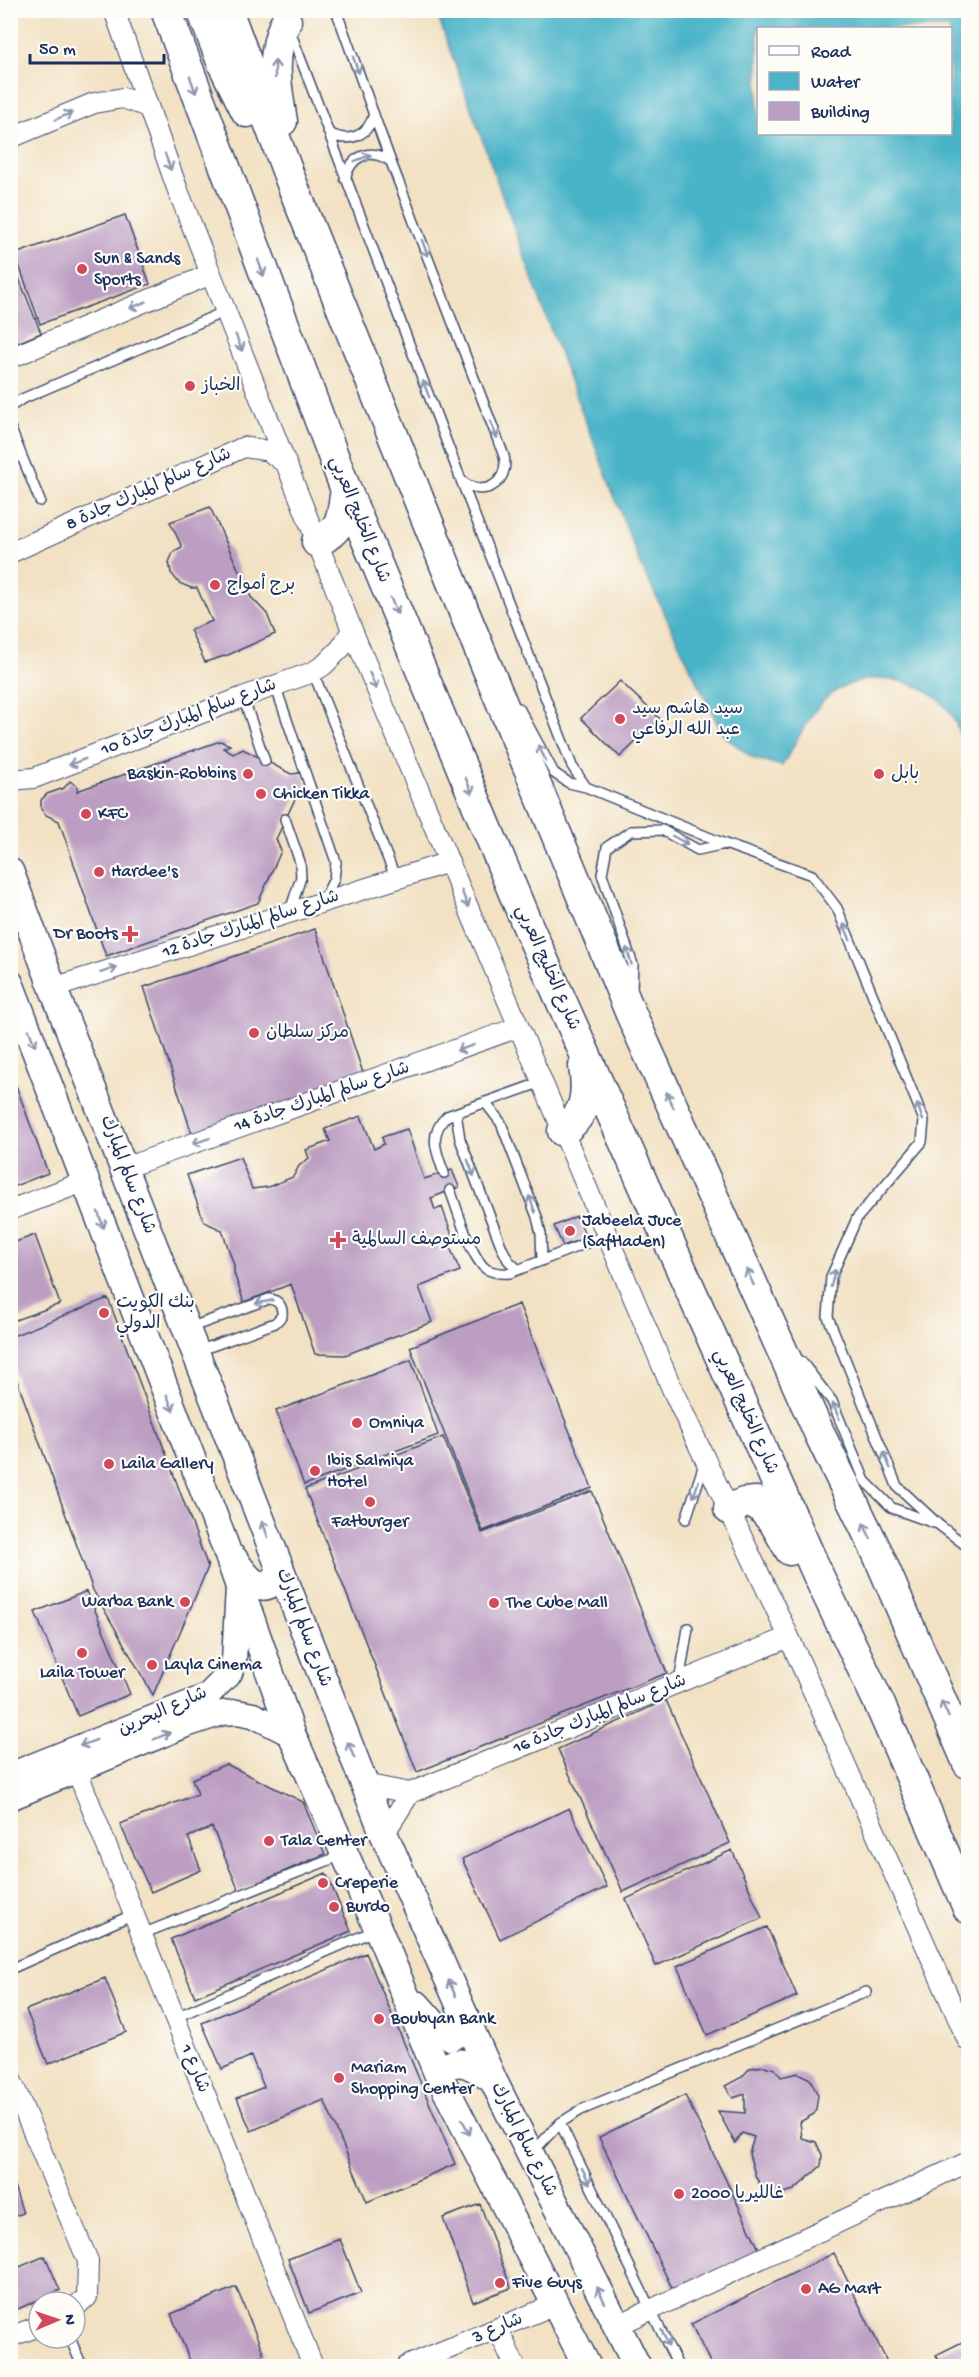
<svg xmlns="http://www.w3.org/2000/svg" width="979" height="2377" viewBox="0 0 979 2377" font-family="'Gochi Hand','Playpen Sans Arabic',sans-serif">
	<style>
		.water { fill: #4ab4c8; stroke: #327293; stroke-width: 1.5; fill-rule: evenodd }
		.building { fill: #bc9ec2 }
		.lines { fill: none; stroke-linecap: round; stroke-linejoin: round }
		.service-casing { stroke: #3b4a6d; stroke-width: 12 }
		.minor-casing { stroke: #3b4a6d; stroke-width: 22 }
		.tertiary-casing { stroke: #3b4a6d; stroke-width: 27 }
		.secondary-casing { stroke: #3b4a6d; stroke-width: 30 }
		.primary-casing { stroke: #3b4a6d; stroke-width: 33 }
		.service { stroke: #fff; stroke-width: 9 }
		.minor { stroke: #fff; stroke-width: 20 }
		.tertiary { stroke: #fff; stroke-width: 24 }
		.secondary { stroke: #fff; stroke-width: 27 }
		.primary { stroke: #fff; stroke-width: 30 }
		.oneway { stroke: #8d97ae }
		.poi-dot { fill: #d1495b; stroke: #fdfcf7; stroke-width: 2 }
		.labels { text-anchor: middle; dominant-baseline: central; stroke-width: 4.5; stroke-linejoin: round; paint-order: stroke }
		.poi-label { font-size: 18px; fill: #1b2f5e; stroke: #fdfcf7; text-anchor: start }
		.street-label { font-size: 18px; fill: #1b2f5e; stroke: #fdfcf7 }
	</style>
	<rect width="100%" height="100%" fill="#fdfcf7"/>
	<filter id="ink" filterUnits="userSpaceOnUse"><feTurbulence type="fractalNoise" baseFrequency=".0167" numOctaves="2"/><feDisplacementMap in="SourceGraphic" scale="12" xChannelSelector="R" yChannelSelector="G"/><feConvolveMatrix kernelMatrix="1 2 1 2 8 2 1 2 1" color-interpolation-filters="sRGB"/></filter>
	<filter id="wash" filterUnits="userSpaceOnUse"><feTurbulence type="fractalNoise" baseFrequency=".008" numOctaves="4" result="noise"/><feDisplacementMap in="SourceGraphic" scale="24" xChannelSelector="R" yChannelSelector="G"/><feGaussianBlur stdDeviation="1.35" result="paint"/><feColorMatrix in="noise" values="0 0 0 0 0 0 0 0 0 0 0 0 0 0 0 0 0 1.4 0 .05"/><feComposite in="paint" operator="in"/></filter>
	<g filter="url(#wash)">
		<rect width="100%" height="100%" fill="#f2e1c3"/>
		<path class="water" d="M436,11H968V771C963,749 961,724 945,706C916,673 856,669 824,700C811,712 792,749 782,766L753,758L723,735L640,563L554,339ZM758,28H950V134H758Z"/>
		<g id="blocks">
			<path class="building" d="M125,215L150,284L40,324L15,254Z
				M10,256L41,333L10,346Z
				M210,507L251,597L267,614L275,634L228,655L205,662L190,630L212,621L197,588H191L179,583L171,573L169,562L174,551L182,547L170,522Z
				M620,681L660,719L620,757L581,718Z
				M220,741L230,745L223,748L233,754L243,749L291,774L300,773L304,776L306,788L297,795L276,839L281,851L258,903L106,956L59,821L46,815L41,809V800L47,794L64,788L70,781L78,787L77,791Z
				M315,929L365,1079L193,1137L144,987Z
				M10,1069L48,1173L10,1188Z
				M361,1116L374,1149L384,1144L382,1137L407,1129L424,1179L452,1170L459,1187L431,1198L435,1210L442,1207L452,1235L449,1245L460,1271L419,1287L432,1322L345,1355L315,1354L291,1284L244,1302L234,1273V1265L222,1230L204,1222L187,1175L240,1157L252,1189L268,1187L293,1177L299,1166L309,1158L306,1150L330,1141L325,1129Z
				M577,1216L586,1237L563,1246L554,1226Z
				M35,1235L60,1304L10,1322V1244Z
				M108,1298L208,1567L153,1695L93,1590L10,1361V1337Z
				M519,1304L592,1488L483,1531L410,1347Z
				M411,1360L438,1435L304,1485L276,1411Z
				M443,1437L482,1533L592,1491L667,1673L417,1772L305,1489Z
				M87,1591L130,1694L78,1716L35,1612Z
				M666,1700L730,1843L623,1892L558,1749Z
				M226,1764L303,1802L325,1854L239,1891L212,1827L188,1837L201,1870L151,1892L120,1824L198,1794L192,1779Z
				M569,1808L607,1887L500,1939L462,1859Z
				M732,1850L762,1918L656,1966L626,1899Z
				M326,1873L351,1931L195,1997L171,1939Z
				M767,1927L797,1996L707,2035L677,1966Z
				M366,1953L455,2164L367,2202L324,2100L251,2131L237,2098L264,2087L251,2056L222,2069L202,2023Z
				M105,1978L126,2032L48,2064L26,2010Z
				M764,2066L775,2069L781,2077L798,2073L810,2079L818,2095L816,2109L814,2114L800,2122L802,2138L816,2142L822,2155L821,2166L794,2190L769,2197L756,2178L749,2154L754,2137L742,2133L735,2143L718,2111L745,2113V2094L733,2098L725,2086L742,2077L750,2068Z
				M685,2095L760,2251L674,2292L599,2137Z
				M14,2186L23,2213L10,2218V2187Z
				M480,2204L511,2288L473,2302L443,2218Z
				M340,2239L361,2293L309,2313L288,2259Z
				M834,2253L889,2366H712L691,2324Z
				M45,2256L60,2290L18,2309L10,2292V2271Z
				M236,2287L264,2354L233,2366H192L171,2314Z
				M968,2339V2366H942L936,2355Z"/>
		</g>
	</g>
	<g filter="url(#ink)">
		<use href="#blocks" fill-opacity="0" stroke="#3b4a6d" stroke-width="1.5"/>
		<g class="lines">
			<defs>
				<path id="service" d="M290,31L461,480C482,500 510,483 504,456L391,162L336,10
					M329,133C349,144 368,136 374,114
					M345,179C351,155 371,147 391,162
					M10,407L22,399L226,311
					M10,427L40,501
					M461,480L572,766L586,787L725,844L812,875L837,908L924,1120L922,1142L857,1218L831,1277L828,1317L897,1486L939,1525L968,1547
					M313,672L396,879
					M275,685L336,862L334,879L323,901
					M243,697L265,761
					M519,708L554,773L569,783L586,787
					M285,819L300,862L301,877L290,911
					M632,990L633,965L602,874L607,847L631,831L662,830L698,850L725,844
					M485,1102L501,1123L537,1217L541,1234L542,1261
					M456,1113L460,1139L502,1248L508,1260L518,1270
					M444,1173C436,1151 428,1134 447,1116L542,1082
					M450,1190C458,1210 470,1257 486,1269C494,1273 501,1274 510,1273L607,1235
					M189,1328L269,1299C279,1300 283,1307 282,1316L275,1323L198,1351
					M801,1361L832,1401L865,1481L892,1508L934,1523
					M686,1519L705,1461
					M679,1682L688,1628
					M142,1934L342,1855
					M15,1967L134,1914
					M174,2018L376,1930
					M560,2123L678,2366
					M533,2152L560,2123L581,2110L866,1992
					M70,2338L82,2366"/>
				<path id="minor" d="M114,10L177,188L211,274L352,630L449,862L673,1391L789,1637L968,2041
					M10,138L94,103L123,98L148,107
					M10,358L211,274
					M10,553L244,447L269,451L286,464
					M10,780L34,778L243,697L313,672L324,665L341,648L352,630
					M53,988L449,862
					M124,1168L519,1027
					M10,1210L86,1181
					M77,1771L313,2366
					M364,1784L410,1793L789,1637
					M384,1834L410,1793
					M10,2077L88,2261L87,2297L75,2307
					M616,2326L968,2162
					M498,2329L515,2366
					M10,2337L39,2326
					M407,2366L556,2304"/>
				<path id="tertiary" d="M10,1775L207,1696L230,1673L234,1661L238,1587
					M10,1798L186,1725L222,1713L237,1712L253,1715L292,1735"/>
				<path id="secondary" d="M10,872L53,988L384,1834L493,2080L637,2366
					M10,984L224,1543L292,1735L378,1929L437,2072L587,2366
					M234,1559C245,1576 266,1604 280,1570
					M417,2005L439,2030L451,2037L460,2032L464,2015
					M437,2072C460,2054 473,2066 493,2080"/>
				<path id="primary" d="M166,10L346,490L526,922L819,1577L880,1705L968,1908
					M202,10L223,64L247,112
					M227,10L294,189L464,612L631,1014L821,1437L877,1552L968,1763
					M282,121C276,85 270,55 286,21
					M317,542C344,528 341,518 346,490
					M563,1131C587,1114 588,1093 584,1066
					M729,1509L744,1503L756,1502L774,1522L790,1550"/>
			</defs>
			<use href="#service" class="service-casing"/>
			<use href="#minor" class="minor-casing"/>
			<use href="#tertiary" class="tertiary-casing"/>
			<use href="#secondary" class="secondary-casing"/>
			<use href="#primary" class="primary-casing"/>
			<use href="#service" class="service"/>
			<use href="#minor" class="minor"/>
			<use href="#tertiary" class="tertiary"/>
			<use href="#secondary" class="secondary"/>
			<use href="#primary" class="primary"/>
		</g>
		<defs><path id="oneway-shaft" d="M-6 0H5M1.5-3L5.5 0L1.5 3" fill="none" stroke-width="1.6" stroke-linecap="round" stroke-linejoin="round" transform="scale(1.5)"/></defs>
		<g class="oneway">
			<use href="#oneway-shaft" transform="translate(356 65) rotate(70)"/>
			<use href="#oneway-shaft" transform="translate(275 69) rotate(-90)"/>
			<use href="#oneway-shaft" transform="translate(193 85) rotate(70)"/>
			<use href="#oneway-shaft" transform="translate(64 116) rotate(-23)"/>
			<use href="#oneway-shaft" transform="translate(363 158) rotate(-21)"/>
			<use href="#oneway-shaft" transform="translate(168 162) rotate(70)"/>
			<use href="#oneway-shaft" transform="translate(425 248) rotate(69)"/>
			<use href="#oneway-shaft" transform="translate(261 268) rotate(70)"/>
			<use href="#oneway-shaft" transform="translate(138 305) rotate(157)"/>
			<use href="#oneway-shaft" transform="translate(239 343) rotate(68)"/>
			<use href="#oneway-shaft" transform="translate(426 389) rotate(-111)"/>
			<use href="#oneway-shaft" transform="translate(494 430) rotate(69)"/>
			<use href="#oneway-shaft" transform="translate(394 606) rotate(67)"/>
			<use href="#oneway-shaft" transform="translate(373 681) rotate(67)"/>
			<use href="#oneway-shaft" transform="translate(542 753) rotate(-117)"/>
			<use href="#oneway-shaft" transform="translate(77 762) rotate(159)"/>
			<use href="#oneway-shaft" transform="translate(469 786) rotate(67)"/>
			<use href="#oneway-shaft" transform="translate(680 840) rotate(28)"/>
			<use href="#oneway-shaft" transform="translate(465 899) rotate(67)"/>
			<use href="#oneway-shaft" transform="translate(847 932) rotate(-112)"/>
			<use href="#oneway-shaft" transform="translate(629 956) rotate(-107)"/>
			<use href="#oneway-shaft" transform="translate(109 970) rotate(-18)"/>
			<use href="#oneway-shaft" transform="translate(32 1038) rotate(69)"/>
			<use href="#oneway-shaft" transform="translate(465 1048) rotate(161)"/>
			<use href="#oneway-shaft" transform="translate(670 1100) rotate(-114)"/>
			<use href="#oneway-shaft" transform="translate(920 1112) rotate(-110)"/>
			<use href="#oneway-shaft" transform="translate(201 1141) rotate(161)"/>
			<use href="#oneway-shaft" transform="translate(471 1168) rotate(69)"/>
			<use href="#oneway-shaft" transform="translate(532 1204) rotate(-111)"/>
			<use href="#oneway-shaft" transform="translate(101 1220) rotate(70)"/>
			<use href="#oneway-shaft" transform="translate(750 1277) rotate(-114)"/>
			<use href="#oneway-shaft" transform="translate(833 1278) rotate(-76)"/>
			<use href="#oneway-shaft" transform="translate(264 1302) rotate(169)"/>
			<use href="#oneway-shaft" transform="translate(170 1403) rotate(69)"/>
			<use href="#oneway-shaft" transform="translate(836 1411) rotate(-112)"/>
			<use href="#oneway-shaft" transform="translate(887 1460) rotate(-112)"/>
			<use href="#oneway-shaft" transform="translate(696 1489) rotate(108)"/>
			<use href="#oneway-shaft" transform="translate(265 1529) rotate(-110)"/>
			<use href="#oneway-shaft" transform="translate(867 1531) rotate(-116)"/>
			<use href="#oneway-shaft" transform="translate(945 1709) rotate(-114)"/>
			<use href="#oneway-shaft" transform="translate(162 1736) rotate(-23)"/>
			<use href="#oneway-shaft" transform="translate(88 1743) rotate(159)"/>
			<use href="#oneway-shaft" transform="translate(351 1750) rotate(-112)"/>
			<use href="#oneway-shaft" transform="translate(452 1988) rotate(-114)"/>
			<use href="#oneway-shaft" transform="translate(466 2127) rotate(63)"/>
			<use href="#oneway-shaft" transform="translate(586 2176) rotate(64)"/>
			<use href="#oneway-shaft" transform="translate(601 2295) rotate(-116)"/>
			<use href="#oneway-shaft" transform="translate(665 2338) rotate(65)"/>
		</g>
	</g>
	<g class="poi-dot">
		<circle cx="82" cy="269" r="6"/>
		<circle cx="190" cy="386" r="6"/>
		<circle cx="215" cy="585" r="6"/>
		<circle cx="620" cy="719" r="6"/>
		<circle cx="248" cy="774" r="6"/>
		<circle cx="879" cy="774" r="6"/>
		<circle cx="261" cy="794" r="6"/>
		<circle cx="86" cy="814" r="6"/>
		<circle cx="99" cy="872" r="6"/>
		<path d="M127 925h6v6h6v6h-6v6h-6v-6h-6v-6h6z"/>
		<circle cx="254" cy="1033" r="6"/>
		<circle cx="570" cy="1231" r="6"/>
		<path d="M335 1231h6v6h6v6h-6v6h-6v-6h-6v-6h6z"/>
		<circle cx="104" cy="1313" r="6"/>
		<circle cx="357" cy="1423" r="6"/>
		<circle cx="109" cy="1464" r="6"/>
		<circle cx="315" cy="1471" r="6"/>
		<circle cx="370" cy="1502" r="6"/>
		<circle cx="185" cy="1602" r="6"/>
		<circle cx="494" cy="1603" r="6"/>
		<circle cx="82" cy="1653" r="6"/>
		<circle cx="152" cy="1665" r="6"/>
		<circle cx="269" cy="1841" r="6"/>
		<circle cx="323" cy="1883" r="6"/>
		<circle cx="334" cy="1907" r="6"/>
		<circle cx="379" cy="2019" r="6"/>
		<circle cx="339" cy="2078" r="6"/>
		<circle cx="679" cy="2194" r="6"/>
		<circle cx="500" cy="2283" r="6"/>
		<circle cx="806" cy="2289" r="6"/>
	</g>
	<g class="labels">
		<g class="poi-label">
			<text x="94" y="259">Sun &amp; Sands<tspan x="94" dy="21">Sports</tspan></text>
			<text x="202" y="386">الخباز</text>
			<text x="227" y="585">برج أمواج</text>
			<text x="632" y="709">سيد هاشم سيد<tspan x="632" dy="21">عبد الله الرفاعي</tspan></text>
			<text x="236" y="774" text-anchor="end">Baskin-Robbins</text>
			<text x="891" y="774">بابل</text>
			<text x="273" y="794">Chicken Tikka</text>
			<text x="98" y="814">KFC</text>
			<text x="111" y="872">Hardee's</text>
			<text x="118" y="934" text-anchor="end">Dr Boots</text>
			<text x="266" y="1033">مركز سلطان</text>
			<text x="582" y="1221">Jabeela Juce<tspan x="582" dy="21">(Saftladen)</tspan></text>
			<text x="352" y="1240">مستوصف السالمية</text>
			<text x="116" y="1303">بنك الكويت<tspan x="116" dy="21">الدولي</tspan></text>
			<text x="369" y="1423">Omniya</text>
			<text x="327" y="1461">Ibis Salmiya<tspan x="327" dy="21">Hotel</tspan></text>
			<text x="121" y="1464">Laila Gallery</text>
			<text x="370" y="1522" text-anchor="middle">Fatburger</text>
			<text x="173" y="1602" text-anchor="end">Warba Bank</text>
			<text x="506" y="1603">The Cube Mall</text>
			<text x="164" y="1665">Layla Cinema</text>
			<text x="82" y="1673" text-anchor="middle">Laila Tower</text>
			<text x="281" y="1841">Tala Center</text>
			<text x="335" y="1883">Creperie</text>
			<text x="346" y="1907">Burdo</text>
			<text x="391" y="2019">Boubyan Bank</text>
			<text x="351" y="2068">Mariam<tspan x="351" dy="21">Shopping Center</tspan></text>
			<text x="691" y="2194">غالليريا 2000</text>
			<text x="512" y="2283">Five Guys</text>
			<text x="818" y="2289">AG Mart</text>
		</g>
		<g class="street-label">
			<text transform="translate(149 490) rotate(-24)">شارع سالم المبارك جادة 8</text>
			<text transform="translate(359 520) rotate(68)">شارع الخليج العربي</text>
			<text transform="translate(189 718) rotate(-21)">شارع سالم المبارك جادة 10</text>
			<text transform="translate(251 925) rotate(-18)">شارع سالم المبارك جادة 12</text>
			<text transform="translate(547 968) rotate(66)">شارع الخليج العربي</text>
			<text transform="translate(322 1098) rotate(-19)">شارع سالم المبارك جادة 14</text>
			<text transform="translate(127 1175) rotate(69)">شارع سالم المبارك</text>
			<text transform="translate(745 1412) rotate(66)">شارع الخليج العربي</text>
			<text transform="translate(303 1628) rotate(69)">شارع سالم المبارك</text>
			<text transform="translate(163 1712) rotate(-24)">شارع البحرين</text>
			<text transform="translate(600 1715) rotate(-22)">شارع سالم المبارك جادة 16</text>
			<text transform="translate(194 2069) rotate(68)">شارع 1</text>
			<text transform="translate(523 2140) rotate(63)">شارع سالم المبارك</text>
			<text transform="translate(498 2329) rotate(-23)">شارع 3</text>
		</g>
	</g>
	<rect width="979" height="2377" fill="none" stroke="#fdfcf7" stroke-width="36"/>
	<rect x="757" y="27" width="195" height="108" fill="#fdfcf7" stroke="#a3aaba" stroke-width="1.5"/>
	<rect x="769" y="46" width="30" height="9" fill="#ffffff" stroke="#a3aaba" stroke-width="1.5"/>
	<text x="811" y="57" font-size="18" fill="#1b2f5e">Road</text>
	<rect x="769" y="72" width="30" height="18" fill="#4ab4c8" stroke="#a3aaba" stroke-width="1.5"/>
	<text x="811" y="87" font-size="18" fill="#1b2f5e">Water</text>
	<rect x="769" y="102" width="30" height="18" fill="#bc9ec2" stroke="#a3aaba" stroke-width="1.5"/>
	<text x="811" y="117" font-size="18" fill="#1b2f5e">Building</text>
	<g transform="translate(57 2320) rotate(88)"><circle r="28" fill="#fdfcf7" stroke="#a3aaba" stroke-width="1.5"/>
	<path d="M0-4.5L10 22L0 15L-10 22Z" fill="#d1495b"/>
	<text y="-9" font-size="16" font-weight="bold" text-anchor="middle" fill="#1b2f5e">N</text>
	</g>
	<path d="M30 54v9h134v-9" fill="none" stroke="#1b2f5e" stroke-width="3"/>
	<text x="39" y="54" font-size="18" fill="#1b2f5e" stroke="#fdfcf7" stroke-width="4.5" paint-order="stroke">50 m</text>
</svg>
